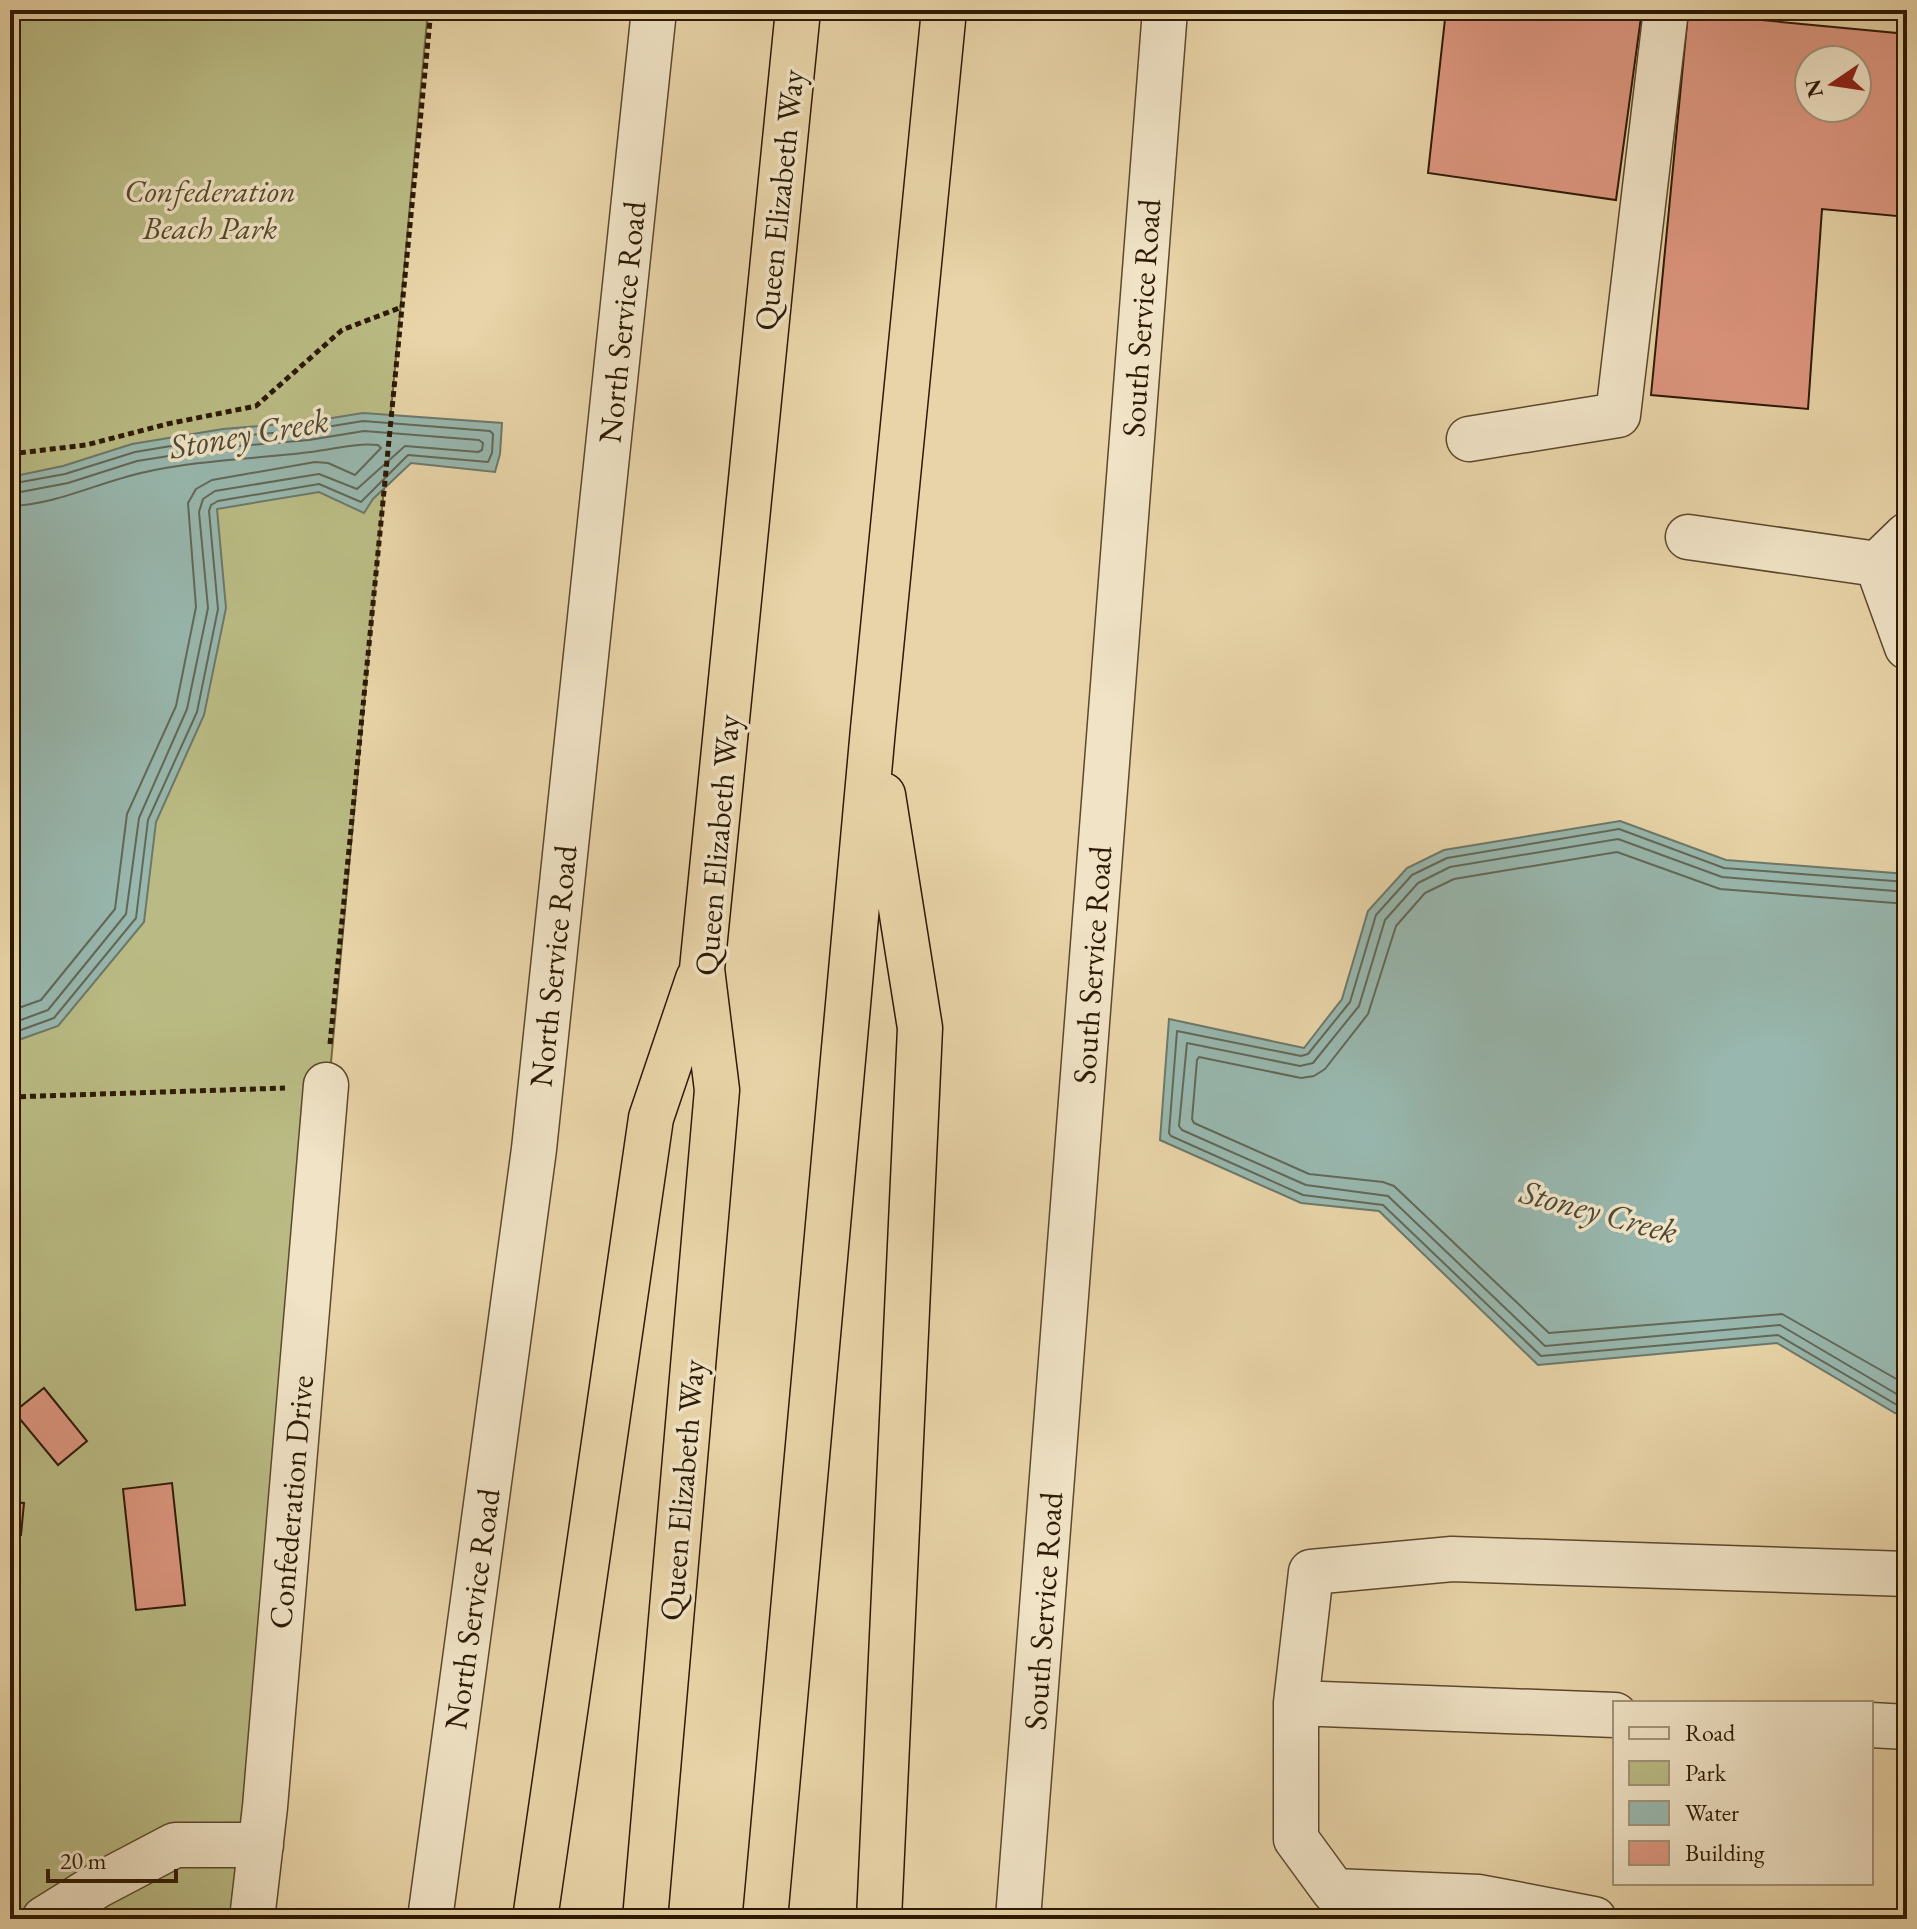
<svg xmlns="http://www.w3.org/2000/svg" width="1917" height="1929" viewBox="0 0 1917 1929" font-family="'EB Garamond',serif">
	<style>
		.green { fill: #babb84; stroke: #746a44; stroke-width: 2 }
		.water { fill: #98b7ae; stroke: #6d786a; stroke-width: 2 }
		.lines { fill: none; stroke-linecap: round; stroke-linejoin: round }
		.shore { stroke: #626858; stroke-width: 2 }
		.building { fill: #de9781; stroke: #2d1a03; stroke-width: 2; fill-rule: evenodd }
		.minor-casing { stroke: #5c482c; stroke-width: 47 }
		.highway-casing { stroke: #2d1a03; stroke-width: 47 }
		.path { stroke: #2d1a03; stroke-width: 5; stroke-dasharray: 6 4; stroke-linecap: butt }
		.minor { stroke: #f0e3c6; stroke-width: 44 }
		.highway { stroke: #e8d4a8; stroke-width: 44 }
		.labels { text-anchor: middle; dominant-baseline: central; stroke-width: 7; stroke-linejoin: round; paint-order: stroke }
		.park-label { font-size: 32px; font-style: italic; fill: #574a2a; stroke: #f0e3c6 }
		.street-label { font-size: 32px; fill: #2d1a03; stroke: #f0e3c6 }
		.water-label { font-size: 34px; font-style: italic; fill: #4d4936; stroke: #f0e3c6 }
	</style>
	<rect width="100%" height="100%" fill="#e8d4a8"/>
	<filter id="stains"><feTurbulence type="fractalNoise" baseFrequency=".0025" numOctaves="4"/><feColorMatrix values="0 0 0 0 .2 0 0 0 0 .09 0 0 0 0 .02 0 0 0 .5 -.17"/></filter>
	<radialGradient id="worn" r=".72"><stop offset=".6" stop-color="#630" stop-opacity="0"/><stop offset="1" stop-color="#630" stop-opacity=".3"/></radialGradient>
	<path class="green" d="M10,10H428L252,1919H10Z"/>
	<path class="water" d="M363,413L502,423L500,454L495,472L411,463L373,499L364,513L319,492L217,509L226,608L204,715L156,822L144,922L58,1026L10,1043V477L63,466L132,444L223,429L307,422Z
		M1620,821L1726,860L1907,874V1415L1895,1413L1777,1343L1538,1365L1379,1211L1301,1203L1160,1140L1169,1019L1304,1048L1342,999L1368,911L1407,868L1444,850Z"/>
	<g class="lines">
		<path class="shore" d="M10,484L65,474L135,452L225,437L308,430L363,421L490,431L493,434L492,453L488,462L408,455L361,502L319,484L218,501L211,505L209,511L218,609L197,712L148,820L136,918L54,1018L10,1034
			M10,494L68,483L137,461L226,447L309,440L364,431L479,440L483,443L482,450L478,452L405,446L357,489L319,474L215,491L203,499L199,512L208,608L187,709L139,818L126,914L48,1010L10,1024
			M10,506C55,505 97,483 141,473C197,460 254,459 311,452C334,449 355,443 378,445L381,448L355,475L328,463L315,462L212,480L196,489L188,503L196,607L176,706L127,814L115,909L41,1000L10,1011
			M1907,882L1724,868L1619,829L1447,858L1412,875L1376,915L1350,1002L1308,1054L1301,1056L1177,1031L1169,1133L1171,1136L1303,1195L1383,1205L1541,1356L1778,1335L1897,1405L1907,1407
			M1907,892L1722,877L1618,839L1450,867L1418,883L1385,920L1359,1006L1313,1063L1300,1066L1187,1043L1179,1126L1182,1130L1306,1185L1388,1196L1545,1346L1780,1325L1900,1396L1907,1397
			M1907,904L1720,889L1617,852L1454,879L1425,893L1396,926L1368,1014L1325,1069L1314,1076L1301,1078L1199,1057L1197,1060L1192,1119L1194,1123L1309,1174L1383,1182L1394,1186L1549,1333L1782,1314L1907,1385"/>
	</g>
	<path class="building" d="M1446,10H1642L1616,200L1428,173Z
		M1688,13L1907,34V217L1822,209L1808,409L1651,395ZM1809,60H1857V108H1809Z
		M44,1388L87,1441L58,1465L14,1412Z
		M172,1483L185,1605L136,1610L123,1489Z
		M10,1502L24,1503L21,1535L10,1534Z
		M14,1899L25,1919H10V1901Z"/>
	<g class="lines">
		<defs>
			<path id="minor" d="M1469,439L1618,415L1666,10
				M1688,537L1877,564L1907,647
				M1877,564L1907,535
				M1296,1703L1615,1715
				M1871,1725L1907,1727
				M44,1919L97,1886L175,1845H261
				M252,1919L265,1807L326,1085
				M430,1919L534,1149L654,10
				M1018,1919L1165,10
				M1594,1919L1479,1897L1334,1891L1296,1839V1703L1311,1572L1452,1559L1907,1574"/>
			<path id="highway" d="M535,1919L651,1118L698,979
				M645,1919L717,1090L702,969L798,10
				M765,1919L873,729L944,10
				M879,1919L920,1028L883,795"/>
		</defs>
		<use href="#minor" class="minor-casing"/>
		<use href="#highway" class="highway-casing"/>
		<path class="path" d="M10,454L86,445L167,424L256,406L342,330L402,307
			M330,1044L431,10
			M10,1097L285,1088"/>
		<use href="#minor" class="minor"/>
		<use href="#highway" class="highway"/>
	</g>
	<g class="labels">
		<g class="park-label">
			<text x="210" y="191">Confederation<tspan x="210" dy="37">Beach Park</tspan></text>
		</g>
		<g class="street-label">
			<text transform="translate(779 200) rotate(-84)">Queen Elizabeth Way</text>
			<text transform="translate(1141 318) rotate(-86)">South Service Road</text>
			<text transform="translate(622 322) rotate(-84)">North Service Road</text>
			<text transform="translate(717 845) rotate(-85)">Queen Elizabeth Way</text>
			<text transform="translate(1092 965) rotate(-86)">South Service Road</text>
			<text transform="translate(553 966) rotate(-84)">North Service Road</text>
			<text transform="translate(682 1490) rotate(-85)">Queen Elizabeth Way</text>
			<text transform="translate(291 1502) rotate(-85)">Confederation Drive</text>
			<text transform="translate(472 1609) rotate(-82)">North Service Road</text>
			<text transform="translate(1043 1611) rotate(-86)">South Service Road</text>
		</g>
		<g class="water-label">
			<text transform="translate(249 433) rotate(-10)">Stoney Creek</text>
			<text transform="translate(1599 1211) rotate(15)">Stoney Creek</text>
		</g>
	</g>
	<rect width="1917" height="1929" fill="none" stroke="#e8d4a8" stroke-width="40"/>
	<rect x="12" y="12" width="1893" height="1905" fill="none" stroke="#2d1a03" stroke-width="4"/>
	<rect x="20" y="20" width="1877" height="1889" fill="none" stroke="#2d1a03" stroke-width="2"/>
	<rect x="1613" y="1701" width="260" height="184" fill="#f0e3c6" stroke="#a29378" stroke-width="2"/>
	<rect x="1629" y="1727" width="40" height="12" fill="#f0e3c6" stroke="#a29378" stroke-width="2"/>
	<text x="1685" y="1741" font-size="24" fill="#2d1a03">Road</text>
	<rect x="1629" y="1761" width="40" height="24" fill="#babb84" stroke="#a29378" stroke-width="2"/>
	<text x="1685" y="1781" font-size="24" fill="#2d1a03">Park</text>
	<rect x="1629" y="1801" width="40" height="24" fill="#98b7ae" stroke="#a29378" stroke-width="2"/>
	<text x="1685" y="1821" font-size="24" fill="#2d1a03">Water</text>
	<rect x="1629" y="1841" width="40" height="24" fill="#de9781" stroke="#a29378" stroke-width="2"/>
	<text x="1685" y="1861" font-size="24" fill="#2d1a03">Building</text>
	<g transform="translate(1833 84) rotate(257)"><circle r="38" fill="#f0e3c6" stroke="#a29378" stroke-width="2"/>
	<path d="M0-6L14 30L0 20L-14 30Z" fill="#8f2418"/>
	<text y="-12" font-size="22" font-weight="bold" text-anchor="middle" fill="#2d1a03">N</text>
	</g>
	<path d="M48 1869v12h128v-12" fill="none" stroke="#2d1a03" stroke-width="4"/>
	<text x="60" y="1869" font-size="24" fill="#2d1a03" stroke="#f0e3c6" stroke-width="6" paint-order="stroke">20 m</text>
	<rect width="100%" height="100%" filter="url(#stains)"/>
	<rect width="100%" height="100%" fill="url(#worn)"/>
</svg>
